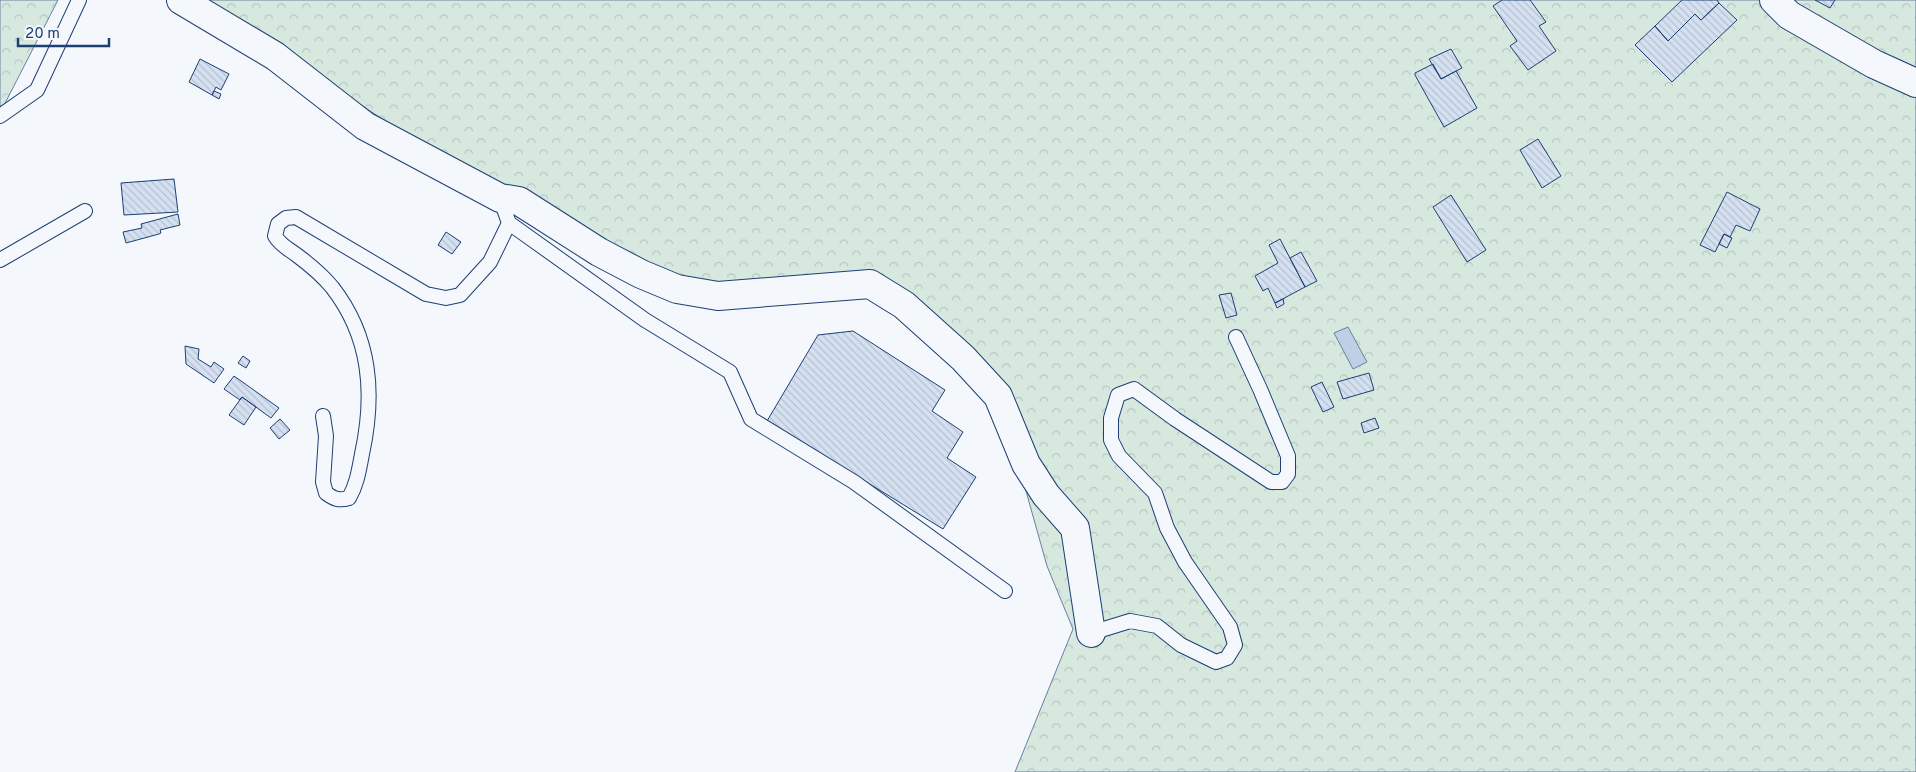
<svg xmlns="http://www.w3.org/2000/svg" width="1916" height="772" viewBox="0 0 1916 772" font-family="Overpass,sans-serif">
	<style>
		.forest { fill: url(#forest-crowns); stroke: #687fa3 }
		.water { fill: #bed0e5; stroke: #687fa3 }
		.building { fill: url(#building-back-hatch); stroke: #1d3f73 }
		.lines { fill: none; stroke-linecap: round; stroke-linejoin: round }
		.service-casing { stroke: #1d3f73; stroke-width: 16 }
		.minor-casing { stroke: #1d3f73; stroke-width: 30 }
		.tertiary-casing { stroke: #1d3f73; stroke-width: 30 }
		.service { stroke: #f4f7fb; stroke-width: 14 }
		.minor { stroke: #f4f7fb; stroke-width: 28 }
		.tertiary { stroke: #f4f7fb; stroke-width: 28 }
	</style>
	<defs>
		<pattern id="forest-crowns" width="20" height="18" patternUnits="userSpaceOnUse" patternTransform="scale(1.25)"><rect width="20" height="18" fill="#d7e8df"/><path d="M2 6a3 3 0 1 1 6 0M12 15a3 3 0 1 1 6 0" fill="none" stroke="#b8c8c3"/></pattern>
		<pattern id="building-back-hatch" width="6" height="6" patternUnits="userSpaceOnUse" patternTransform="scale(1.25)"><rect width="6" height="6" fill="#d5e0f0"/><path d="M-1 5l2 2M0 0l6 6M5-1l2 2" fill="none" stroke="#b6c1d1"/></pattern>
	</defs>
	<rect width="100%" height="100%" fill="#f4f7fb"/>
	<path class="forest" d="M0,0H58L0,113Z
		M204,0H1916V772H1015L1073,629L1047,566L1017,459L980,388L921,334L867,295L717,305L535,221Z"/>
	<path class="water" d="M1348,327L1367,362L1353,369L1334,333Z"/>
	<path class="building" d="M1502,0H1530L1546,22L1539,26L1556,51L1528,70L1510,46L1517,41L1493,6Z
		M1682,0H1717L1719,3L1701,20L1695,14L1668,41L1655,26Z
		M1815,0H1835L1830,8Z
		M1719,3L1737,20L1672,82L1635,45L1655,26L1668,41L1695,14L1701,20Z
		M1451,49L1462,68L1441,79L1429,59Z
		M200,59L229,74L221,90L216,87L212,95L189,82Z
		M1433,64L1441,79L1456,71L1477,108L1444,127L1415,75V73Z
		M214,91L221,94L219,99L212,95Z
		M1538,139L1561,176L1542,188L1520,150Z
		M174,179L178,212L124,215L121,183Z
		M1727,192L1760,209L1750,231L1736,225L1730,237L1724,234L1715,252L1700,245Z
		M1451,195L1486,250L1467,262L1433,207Z
		M178,214L180,225L160,230L161,233L159,234L126,243L123,232L142,228L141,224Z
		M446,232L461,242L452,254L438,245Z
		M1724,234L1732,238L1727,248L1719,244Z
		M1280,239L1305,287L1275,303L1268,288L1263,291L1255,276L1278,263L1269,245Z
		M1301,252L1317,281L1305,287L1290,258Z
		M1231,293L1237,315L1226,318L1219,295Z
		M1283,299L1284,304L1277,308L1275,303Z
		M853,331L945,390L932,411L963,432L947,458L976,477L943,529L767,421L818,335Z
		M185,346L199,349L198,359L211,367L214,362L224,369L214,383L186,364Z
		M243,356L250,361L246,368L238,363Z
		M1369,373L1374,390L1343,399L1337,382Z
		M234,376L279,408L271,418L242,397L240,400L224,389Z
		M1322,382L1334,407L1323,412L1311,387Z
		M242,397L256,407L244,425L229,415Z
		M1375,418L1379,428L1364,433L1361,423Z
		M280,419L290,430L279,439L270,428Z"/>
	<g class="lines">
		<defs>
			<path id="service" d="M0,116L37,90L79,0
				M500,198L509,223L645,320L730,372L751,419L854,482L1005,591
				M0,260L85,211
				M323,416L326,436L323,482L326,493C334,499 339,501 349,498C357,484 359,470 362,454C375,394 371,337 332,287C322,275 310,265 298,256C289,249 281,246 275,236L278,224L286,218L296,217L426,294L446,298L460,295L490,262L509,223
				M1091,633L1130,621L1157,626L1181,645L1216,662L1227,658L1235,645L1230,627L1185,562L1167,528L1155,493L1119,456L1111,440V418L1118,395L1134,389L1175,419L1271,482H1282L1288,474V456L1260,389L1236,337"/>
			<path id="minor" d="M181,0L275,56L365,126L500,198L519,201L599,252L641,274L677,289L718,296L870,284L904,305L963,358L998,396L1026,464L1046,495L1075,528L1091,633"/>
			<path id="tertiary" d="M1774,0L1789,15L1874,64L1916,83"/>
		</defs>
		<use href="#service" class="service-casing"/>
		<use href="#minor" class="minor-casing"/>
		<use href="#tertiary" class="tertiary-casing"/>
		<use href="#service" class="service"/>
		<use href="#minor" class="minor"/>
		<use href="#tertiary" class="tertiary"/>
	</g>
	<path d="M18 38v8h91v-8" fill="none" stroke="#1d3f73" stroke-width="2.5"/>
	<text x="25" y="38" font-size="15" fill="#1d3f73" stroke="#f4f7fb" stroke-width="4" paint-order="stroke">20 m</text>
</svg>
